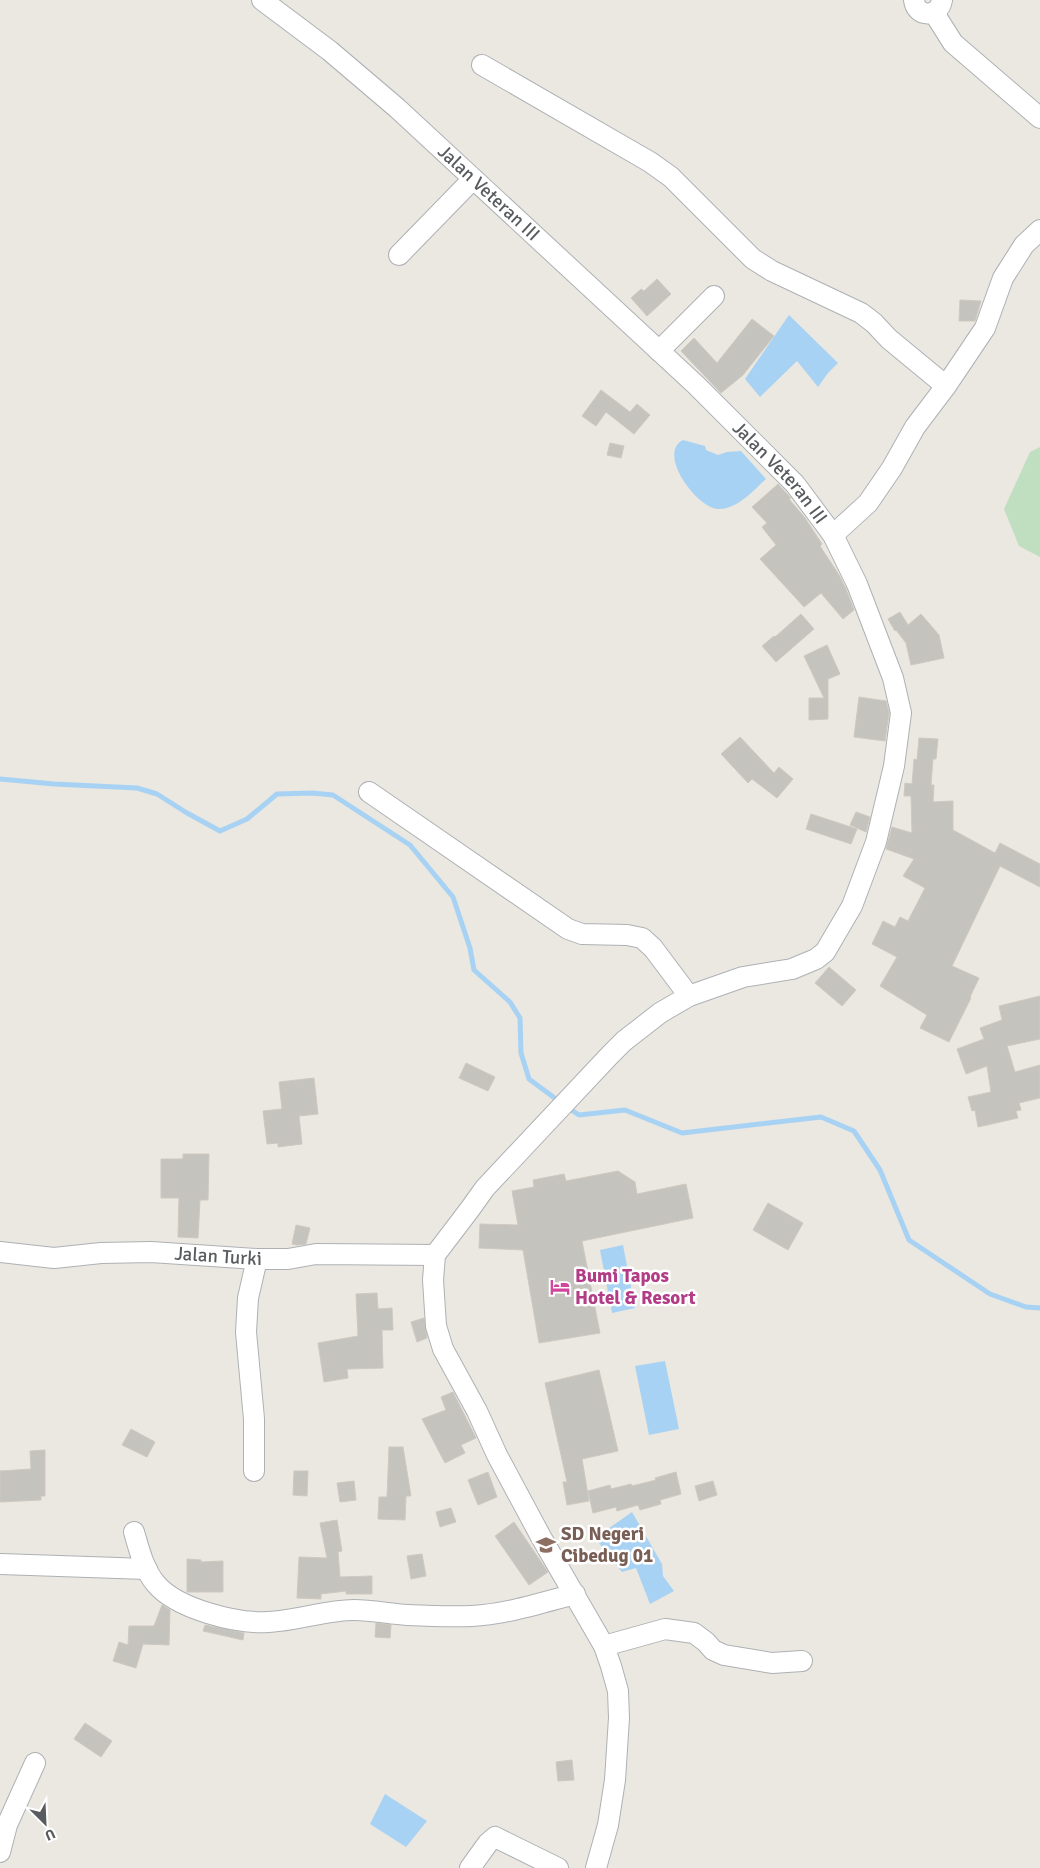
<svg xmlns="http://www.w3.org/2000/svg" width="1040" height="1868" viewBox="0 0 1040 1868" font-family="Signika,sans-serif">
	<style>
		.green { fill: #c0dfc0 }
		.water { fill: #a8d2f3 }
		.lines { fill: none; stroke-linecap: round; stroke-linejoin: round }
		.stream { stroke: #a8d2f3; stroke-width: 5 }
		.building { fill: #c5c3bd; stroke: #cec9c0 }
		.minor-casing { stroke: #aeb1b4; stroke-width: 22 }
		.minor { stroke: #fff; stroke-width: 20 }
		.labels { text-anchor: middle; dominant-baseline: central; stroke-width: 5; stroke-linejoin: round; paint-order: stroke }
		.street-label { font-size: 19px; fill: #595c5f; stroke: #fff }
		.hotel-label { font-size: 19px; font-weight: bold; fill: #b23c85; stroke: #fff; text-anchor: start }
		.education-label { font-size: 19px; font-weight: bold; fill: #785e54; stroke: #fff; text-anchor: start }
	</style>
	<rect width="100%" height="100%" fill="#eae8e1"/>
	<path class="green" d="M1040,447V557L1019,546L1004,509L1030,452Z"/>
	<path class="water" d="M789,315L838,363L828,373L818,387L797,361L760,397L745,379Z
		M683,440L705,446L706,450L718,455L727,452L741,451L766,479C754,490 737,510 718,509C698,509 656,454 683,440Z
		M623,1245L635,1308L612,1313L600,1250Z
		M665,1361L679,1429L649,1435L635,1366Z
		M632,1512L662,1564L663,1576L674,1591L650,1604L636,1568L622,1572L595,1538Z
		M385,1794L427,1821L406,1847L370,1824Z"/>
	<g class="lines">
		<path class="stream" d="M0,779L54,784L137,788L157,794L187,813L220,831L247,819L277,794L312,793L333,795L410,845L453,897L470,948L474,970L510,1002L520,1018L521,1053L529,1079L560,1102
			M567,1107L579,1115L625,1110L682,1133L821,1117L854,1131L880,1170L909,1240L990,1294L1026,1307L1040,1308"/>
	</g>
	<path class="building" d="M657,279L671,294L647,316L631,298L641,289L644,291Z
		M960,300L981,301L975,321H959Z
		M752,319L774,336L743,375L721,393L681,351L694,338L717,363Z
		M601,390L630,412L637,404L650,415L634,434L606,412L596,426L582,416Z
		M610,443L624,446L621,458L607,455Z
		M778,484L791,498L789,499L805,518L822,544L820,546L839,575L846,589L854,610L843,619L821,593L804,607L760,559L776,545L762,527L767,523L752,507Z
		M900,612L908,625L921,614L939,635L944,658L911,665L906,643L896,630L895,631L888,619Z
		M801,614L814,629L776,662L762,646L774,636L775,637Z
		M827,645L840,674L828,679V719L809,720V698H824L804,656Z
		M859,697L886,701L889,713L885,741L854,737Z
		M740,737L774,773L779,767L793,779L777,798L752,779L748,783L721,754Z
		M919,738L938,739L936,759H933L931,785H934L933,802L953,801V830L995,853L1000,843L1040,864V887L1000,866L952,966L979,978L970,997L971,998L949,1042L920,1028L927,1015L880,986L897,957L872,944L883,921L895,927L900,917L908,921L925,888L903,876L914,859L886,849L892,827L912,833L911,796H904L905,783L912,784L914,759L917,760Z
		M856,812L870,817L866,832L850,825Z
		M811,814L857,829L851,844L806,829Z
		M829,967L856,990L842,1006L815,983Z
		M1040,996V1039L1007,1046L1015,1072L1040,1065V1098L1019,1103L1021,1110L1016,1111L1018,1118L978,1127L975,1110L972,1111L968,1097L991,1092L987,1066L966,1074L957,1049L984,1039L980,1028L1002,1020L999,1006Z
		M466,1063L495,1077L488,1091L459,1078Z
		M314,1078L318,1114L299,1116L302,1144L278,1147V1143L267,1144L263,1111L282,1109L279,1082Z
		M183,1154H209L208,1200H200L198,1238L178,1237L179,1198H161V1159H183Z
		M618,1171L635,1182L637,1194L686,1184L693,1218L582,1241L600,1333L539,1343L523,1250L479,1248L480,1224L518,1225L512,1191L534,1187L533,1180L564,1174L566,1181Z
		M768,1203L803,1223L788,1250L753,1230Z
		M296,1225L310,1228L306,1244L297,1245L292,1244Z
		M377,1293L378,1309L392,1308L393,1330H382L383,1368L347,1369L348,1378L324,1382L318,1343L358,1336L356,1294Z
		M424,1318L427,1338L417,1342L411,1322Z
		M599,1370L618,1451L582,1459L589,1501L567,1505L563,1482H567L545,1383Z
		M453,1392L476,1438L461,1445L465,1453L445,1463L422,1419L446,1410L441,1397Z
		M131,1429L155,1442L147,1457L122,1445Z
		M389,1447H403L411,1496H406L405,1520L378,1519L379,1497H387Z
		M45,1450V1496H41V1500L0,1502V1471L31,1469L30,1451Z
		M294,1471H308L307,1496L293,1495Z
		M488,1472L497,1497L478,1505L468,1480Z
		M676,1472L681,1494L660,1500L661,1504L640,1510L638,1505L617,1511L616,1507L593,1513L588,1491L610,1485L611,1489L631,1484L632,1486L656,1480L655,1478Z
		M354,1481L356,1500L340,1502L337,1483Z
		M713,1481L717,1495L699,1501L695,1486Z
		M451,1508L456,1522L440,1527L436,1512Z
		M337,1520L342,1551L338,1552L340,1577L372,1576V1594H346V1591L321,1594V1599L297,1598L299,1557L327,1558L320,1523Z
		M514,1522L548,1572L529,1585L495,1536Z
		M422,1554L426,1576L411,1579L407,1556Z
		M187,1559L201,1560V1562L223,1561V1592H187Z
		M162,1605L170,1610L169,1645L143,1644L136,1668L113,1661L119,1642L128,1645L129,1626H154Z
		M376,1623L391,1625L390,1638L375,1637Z
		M205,1625L244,1633L243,1640L203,1631Z
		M85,1723L112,1741L101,1757L74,1739Z
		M572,1760L574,1780L558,1781L556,1762Z"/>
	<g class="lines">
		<defs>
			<g id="minor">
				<path id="s1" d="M262,0L330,51L397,108L696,385L795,484L833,535L857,584L893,678L901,713L894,766L876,842L852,906L825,952L816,959L792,969L743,977L689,996L660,1013L624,1041L610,1055L485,1188L470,1209L435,1255L433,1280L436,1326L443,1349L477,1411L497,1455L541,1537L604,1646L611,1666L618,1691L619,1718L615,1780L608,1825L596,1868"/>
				<path d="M914,0C916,18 939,18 942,0"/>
				<path d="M934,13L953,43L1040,118"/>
				<path d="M482,65L650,162L671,177L753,259L772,271L861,313L874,323L889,339L946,386"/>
				<path d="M399,255L473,179"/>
				<path d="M659,351L714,296"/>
				<path d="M833,535L868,503L892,468L915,427L946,386L985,328L1003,278L1024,245L1040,230"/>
				<path d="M369,792L568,929L582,934L627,935L642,938L653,948L689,996"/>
				<path id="s2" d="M0,1252L54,1258L101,1253L151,1252L257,1259H288L316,1254L435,1255"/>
				<path d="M254,1471V1419L246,1332L248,1298L257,1259"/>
				<path d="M134,1532C139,1549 144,1570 156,1584C177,1609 237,1624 268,1622C297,1621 325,1610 354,1610C372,1610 390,1614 407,1615C428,1616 450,1617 472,1616C507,1614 541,1603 575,1594"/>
				<path d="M0,1564L147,1569"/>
				<path d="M604,1646L665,1629L694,1633L706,1642L713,1650L724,1655L772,1663L802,1661"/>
				<path d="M0,1852L7,1825L35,1763"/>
				<path d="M470,1868L488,1843L495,1837L558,1868"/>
			</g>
		</defs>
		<use href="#minor" class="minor-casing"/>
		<use href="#minor" class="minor"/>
	</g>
	<defs>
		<symbol id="hotel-bare" viewBox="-9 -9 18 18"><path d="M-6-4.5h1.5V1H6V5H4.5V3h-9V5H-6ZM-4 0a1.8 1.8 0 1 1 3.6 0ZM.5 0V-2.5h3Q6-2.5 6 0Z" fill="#d1479c" stroke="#fff" stroke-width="2.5" paint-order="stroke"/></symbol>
		<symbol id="school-bare" viewBox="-9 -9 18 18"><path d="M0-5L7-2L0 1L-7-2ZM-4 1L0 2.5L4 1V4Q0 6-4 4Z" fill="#8d6e63" stroke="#fff" stroke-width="2.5" paint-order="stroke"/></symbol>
	</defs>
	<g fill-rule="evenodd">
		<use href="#hotel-bare" x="546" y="1273" width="28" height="28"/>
		<use href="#school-bare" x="532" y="1531" width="28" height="28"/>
	</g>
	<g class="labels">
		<g class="street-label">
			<text stroke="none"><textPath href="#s1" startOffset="298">Jalan Veteran III</textPath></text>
			<text stroke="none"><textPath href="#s1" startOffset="702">Jalan Veteran III</textPath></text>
			<text stroke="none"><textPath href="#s2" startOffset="219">Jalan Turki</textPath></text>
		</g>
		<g class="hotel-label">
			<text x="575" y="1276">Bumi Tapos<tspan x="575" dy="22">Hotel &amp; Resort</tspan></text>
		</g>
		<g class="education-label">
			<text x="561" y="1534">SD Negeri<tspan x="561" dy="22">Cibedug 01</tspan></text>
		</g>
	</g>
	<g transform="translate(45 1823) rotate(156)" stroke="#ffffff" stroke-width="4" paint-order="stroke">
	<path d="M0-4L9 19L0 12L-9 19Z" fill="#595c5f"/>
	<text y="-8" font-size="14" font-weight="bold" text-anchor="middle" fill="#595c5f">U</text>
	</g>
</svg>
